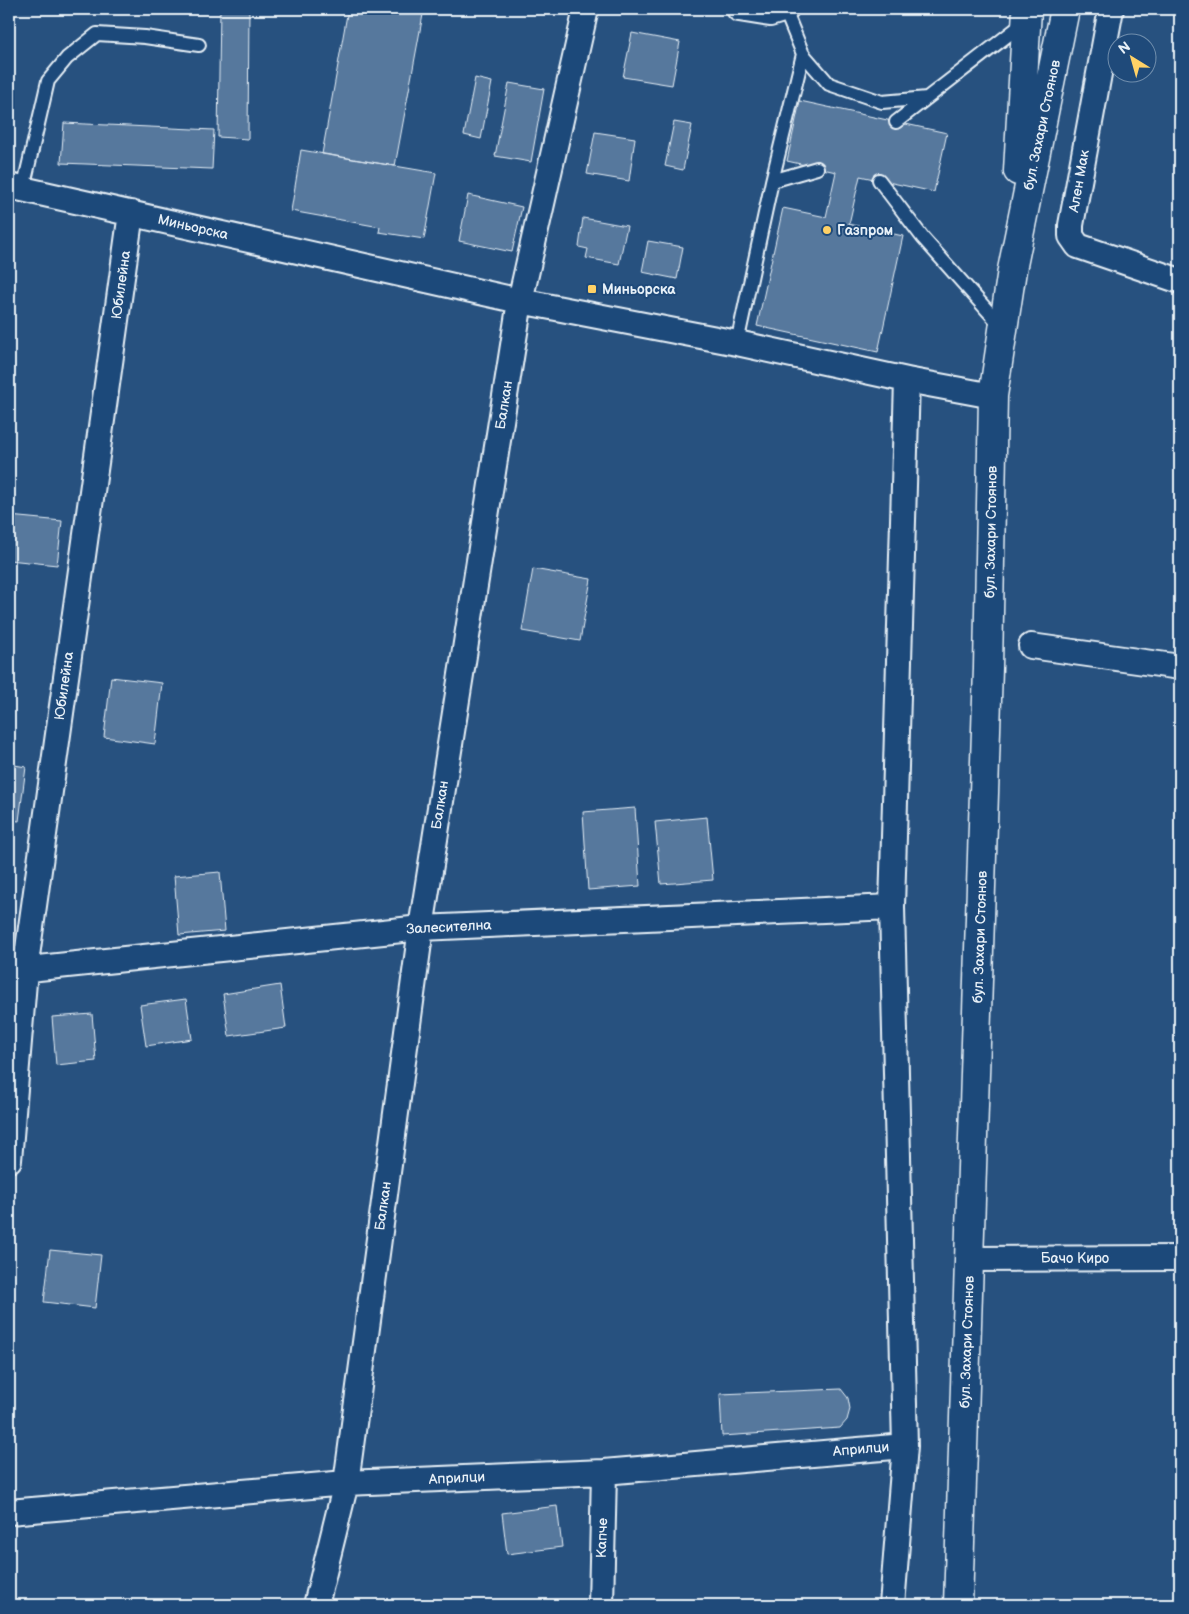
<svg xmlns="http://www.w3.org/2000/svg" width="1189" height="1614" viewBox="0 0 1189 1614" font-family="'Balsamiq Sans',sans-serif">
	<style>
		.building { fill: #57789d; stroke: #e8f1f8 }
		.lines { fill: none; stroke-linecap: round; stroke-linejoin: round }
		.service-casing { stroke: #e8f1f8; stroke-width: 16 }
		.minor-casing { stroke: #e8f1f8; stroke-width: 28 }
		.secondary-casing { stroke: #e8f1f8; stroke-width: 31 }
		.service { stroke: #1f4a7a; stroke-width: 12 }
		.minor { stroke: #1f4a7a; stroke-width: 24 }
		.secondary { stroke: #1f4a7a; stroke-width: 28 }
		.poi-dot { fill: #ffd166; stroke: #1f4a7a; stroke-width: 2 }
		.labels { text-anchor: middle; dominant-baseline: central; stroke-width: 4; stroke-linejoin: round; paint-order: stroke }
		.street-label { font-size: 14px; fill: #e8f1f8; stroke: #1f4a7a }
		.poi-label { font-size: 14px; font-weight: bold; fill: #e8f1f8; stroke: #1f4a7a; text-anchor: start }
	</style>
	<rect width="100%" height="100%" fill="#27517f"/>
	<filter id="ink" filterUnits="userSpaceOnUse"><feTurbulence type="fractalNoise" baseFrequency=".02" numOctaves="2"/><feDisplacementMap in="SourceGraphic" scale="10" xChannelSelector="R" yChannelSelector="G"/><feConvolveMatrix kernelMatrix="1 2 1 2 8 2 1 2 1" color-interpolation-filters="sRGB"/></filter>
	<g filter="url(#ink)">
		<path class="building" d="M220,9H249L248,139L218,137Z
			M348,9H424L395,166L322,154Z
			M632,33L680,42L672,85L623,77Z
			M475,78L492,82L481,139L464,135Z
			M509,83L544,89L531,162L495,156Z
			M800,101L947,133L934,192L860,176L849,224L903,236L878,352L757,326L783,208L826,217L836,172L787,161Z
			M674,122L692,125L683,170L665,166Z
			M64,123L214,130L212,169L61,163Z
			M595,132L635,138L629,181L587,174Z
			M301,150L436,173L424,239L379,232L380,227L291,211Z
			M468,195L522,207L512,252L459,241Z
			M583,218L627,226L619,264L586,258L588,249L579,247Z
			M9,229L13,230L9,248Z
			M648,241L683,247L677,279L642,272Z
			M9,516L62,521L57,565L9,560Z
			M533,569L591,579L580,641L522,631Z
			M111,677L162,683L155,744L104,737Z
			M9,764L26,767L19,821L9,820Z
			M635,808L640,886L588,890L583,812Z
			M707,817L713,880L661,884L655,822Z
			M220,872L225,931L179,935L174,876Z
			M280,985L286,1028L229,1036L223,994Z
			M186,999L192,1039L146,1046L140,1005Z
			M92,1014L96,1061L56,1065L52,1017Z
			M50,1250L101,1255L95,1308L44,1302Z
			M841,1389L848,1398L850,1409L847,1420L840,1428L722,1436L720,1394Z
			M557,1506L562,1547L507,1554L502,1513Z"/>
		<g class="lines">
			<defs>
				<path id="service" d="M785,10L803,54L829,84L882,102L927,98
					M896,122L1025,22
					M879,180L923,238L1003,328
					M772,181L803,54
					M23,189L48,81L67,58L97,34L145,37L199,45
					M737,343L772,181L817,168"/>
				<path id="minor" d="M739,9L770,14L786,9
					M1111,9L1071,225V236L1078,246L1180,281
					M9,186L520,301L737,343L907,380L993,396
					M1031,646L1180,667
					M10,971L421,928L892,907
					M9,1160L25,970L131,213
					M969,1259L1180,1258
					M9,1512L346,1483L604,1472L905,1446
					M316,1605L346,1483L421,928L520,301L586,9
					M601,1605L604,1472
					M892,1605L905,1446L892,907L907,380"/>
				<path id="secondary" d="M1018,171L1027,9
					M958,1605L988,668L993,396L1012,270L1065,9"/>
			</defs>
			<use href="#service" class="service-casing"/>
			<use href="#minor" class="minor-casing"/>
			<use href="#secondary" class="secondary-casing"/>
			<use href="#service" class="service"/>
			<use href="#minor" class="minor"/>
			<use href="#secondary" class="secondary"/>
		</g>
	</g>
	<g class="poi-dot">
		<circle cx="827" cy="230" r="5"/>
		<rect x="587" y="284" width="10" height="10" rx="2.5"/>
	</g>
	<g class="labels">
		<g class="street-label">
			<text transform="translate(1042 125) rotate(-78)">бул. Захари Стоянов</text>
			<text transform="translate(1079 181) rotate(-80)">Ален Мак</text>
			<text transform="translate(193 227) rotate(13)">Миньорска</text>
			<text transform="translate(121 285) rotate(-82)">Юбилейна</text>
			<text transform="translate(504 405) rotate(-81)">Балкан</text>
			<text transform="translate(991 532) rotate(-89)">бул. Захари Стоянов</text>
			<text transform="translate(64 686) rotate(-82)">Юбилейна</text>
			<text transform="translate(440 805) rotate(-81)">Балкан</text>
			<text transform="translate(449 927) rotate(-3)">Залесителна</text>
			<text transform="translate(980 937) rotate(-88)">бул. Захари Стоянов</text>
			<text transform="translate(383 1206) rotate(-82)">Балкан</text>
			<text x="1075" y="1258">Бачо Киро</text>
			<text transform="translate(967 1342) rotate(-88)">бул. Захари Стоянов</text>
			<text transform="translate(861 1449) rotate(-5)">Априлци</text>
			<text transform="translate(457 1478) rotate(-3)">Априлци</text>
			<text transform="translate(602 1538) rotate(-88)">Капче</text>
		</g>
		<g class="poi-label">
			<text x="837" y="230">Газпром</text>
			<text x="602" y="289">Миньорска</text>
		</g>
	</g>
	<rect width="1189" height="1614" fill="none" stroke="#1f4a7a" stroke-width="30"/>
	<rect x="15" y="15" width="1159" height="1584" fill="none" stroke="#e8f1f8" stroke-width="2" filter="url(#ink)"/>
	<g transform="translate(1132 58) rotate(323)"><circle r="24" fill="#1f4a7a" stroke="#6f8dac"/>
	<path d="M0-4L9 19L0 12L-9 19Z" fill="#ffd166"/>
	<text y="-8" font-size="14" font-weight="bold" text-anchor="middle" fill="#e8f1f8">N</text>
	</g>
</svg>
